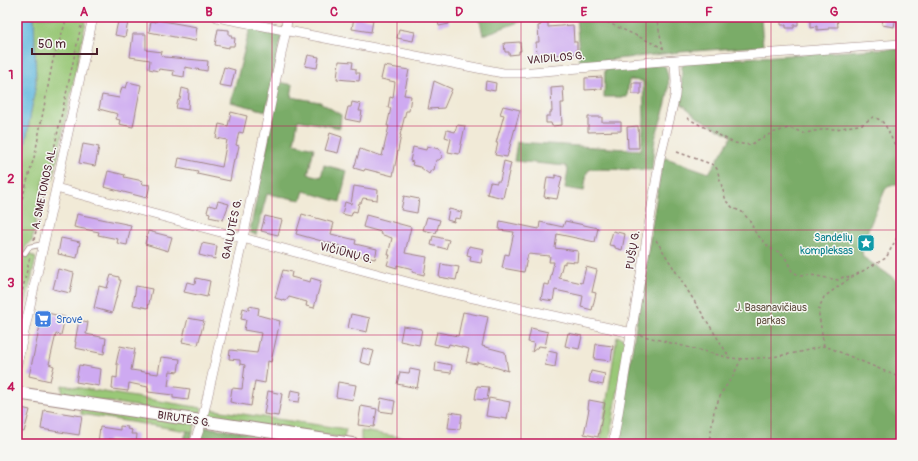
<svg xmlns="http://www.w3.org/2000/svg" width="918" height="461" viewBox="0 0 918 461" font-family="Pangolin,sans-serif">
	<style>
		.green { fill: #99c877; stroke: #727451 }
		.forest { fill: #7aac68; stroke: #62664a }
		.water { fill: #61b8de; stroke: #566c84 }
		.building { fill: #ceaaf1 }
		.lines { fill: none; stroke-linecap: round; stroke-linejoin: round }
		.service-casing { stroke: #9e8481; stroke-width: 6 }
		.minor-casing { stroke: #9e8481; stroke-width: 10 }
		.tertiary-casing { stroke: #9e8481; stroke-width: 14 }
		.path { stroke: #9e8481; stroke-width: 1.5; stroke-dasharray: 3 3; stroke-linecap: butt }
		.service { stroke: #fff; stroke-width: 4.5 }
		.minor { stroke: #fff; stroke-width: 9 }
		.tertiary { stroke: #fff; stroke-width: 12 }
		.grid { fill: none; stroke: #c2185b; stroke-width: 1; stroke-opacity: 0.55 }
		.labels { text-anchor: middle; dominant-baseline: central; stroke-width: 3; stroke-linejoin: round; paint-order: stroke }
		.street-label { font-size: 11px; fill: #4a1f2b; stroke: #f6f6f2 }
		.culture-label { font-size: 11px; fill: #0d838f; stroke: #f6f6f2; text-anchor: end }
		.park-label { font-size: 11px; fill: #625242; stroke: #f6f6f2 }
		.shop-label { font-size: 11px; fill: #366cbe; stroke: #f6f6f2; text-anchor: start }
		.neatline { fill: none; stroke: #c2185b; stroke-width: 1.5 }
		.grid-label { font-size: 13px; text-anchor: middle; font-weight: bold; fill: #c2185b }
	</style>
	<rect width="100%" height="100%" fill="#f6f6f2"/>
	<filter id="ink" filterUnits="userSpaceOnUse"><feTurbulence type="fractalNoise" baseFrequency=".025" numOctaves="2"/><feDisplacementMap in="SourceGraphic" scale="8" xChannelSelector="R" yChannelSelector="G"/><feConvolveMatrix kernelMatrix="1 2 1 2 8 2 1 2 1" color-interpolation-filters="sRGB"/></filter>
	<filter id="wash" filterUnits="userSpaceOnUse"><feTurbulence type="fractalNoise" baseFrequency=".012" numOctaves="4" result="noise"/><feDisplacementMap in="SourceGraphic" scale="16" xChannelSelector="R" yChannelSelector="G"/><feGaussianBlur stdDeviation="0.9" result="paint"/><feColorMatrix in="noise" values="0 0 0 0 0 0 0 0 0 0 0 0 0 0 0 0 0 1.4 0 .05"/><feComposite in="paint" operator="in"/></filter>
	<g filter="url(#wash)">
		<rect width="100%" height="100%" fill="#f1ead7"/>
		<path class="green" d="M34,17H87L53,179L44,178L32,241L26,246L24,251L36,258L17,341V193L36,83Z
			M617,336L624,339L626,342L609,444H600Z
			M62,385L202,408L200,416L64,395L62,390Z
			M81,407L194,424L195,426L193,432L81,414Z
			M208,409L346,429L344,438L208,417L207,415Z
			M361,431H362L445,444H383L361,441Z
			M259,434L282,437V443L255,444Z"/>
		<path class="forest" d="M479,17H560L522,21L483,35Z
			M576,17H761L763,46L681,52L580,63Z
			M250,28L282,34L266,111L231,102Z
			M878,49H901V186L899,185H889L885,190L863,242L862,250L863,257L901,283V444H617L663,157L709,173L732,136L698,118L681,103L682,66L687,62Z
			M661,65L665,66C675,90 661,116 655,139C653,149 653,160 652,170L591,169L587,172L584,191L565,188L568,170L566,166L514,161L517,142L641,150L644,120L643,81L629,80L627,97H604L605,69Z
			M280,82L293,85L291,97L320,102L341,115L340,128L298,120L294,143L314,148L308,174L321,177L324,165L347,171L340,202L304,191L301,200L267,194L256,235L251,233L250,231Z
			M204,427L259,434L255,444H242L215,440L213,444H197Z
			M187,431L193,432L189,444H182Z"/>
		<path class="water" d="M17,17H34L36,83L17,193Z"/>
		<g id="blocks">
			<path class="building" d="M119,17H129L125,37L115,35Z
				M354,17L373,20L371,32L352,29Z
				M437,17H448L449,24L439,26Z
				M781,17H798V25H794V28H786V25H781Z
				M811,17H837L838,27H829V29L817,30V26L811,27Z
				M883,17H896L894,27L882,25Z
				M157,20L197,27L195,41L149,32L151,21L156,22Z
				M548,20V27L573,25L574,42H577V53L542,56L541,54L537,55L536,42H539L538,26L541,25V21Z
				M218,29L229,30V35H232L231,38H235L234,46H229V48L215,45Z
				M399,29L415,32L413,41L397,38Z
				M133,34H146V50L162,52L161,55L165,57L208,61L207,71L185,67L184,77L173,75L174,71L159,69L158,71L149,69L150,60L130,57Z
				M520,42L521,51H519V54L509,55V52H505L504,43Z
				M308,55L319,57L317,68L305,66Z
				M339,61L353,62L352,68L356,69V73H360L359,81L337,79Z
				M384,66L409,70L404,95L411,96L409,111H406L400,135H401L393,176L365,169L364,171L354,168L360,149L382,156L389,126H387L391,108H388L390,97L393,98L395,82L381,79Z
				M224,67L235,70L231,87L219,85Z
				M602,77V89L585,90V78Z
				M434,81L452,89L444,108L428,109Z
				M486,81L496,83L495,91L485,89Z
				M128,82L141,85L133,127L119,124L120,120L116,119L118,114L99,109L102,95L119,98L122,87L126,88Z
				M632,83H641V94H632Z
				M563,87L564,103H561L562,125L552,126L551,123H546V116H550V112H552L551,88Z
				M182,88L189,90L188,110L176,108L178,100H180Z
				M352,102L361,104L359,111H362L360,122L345,119L348,107H351Z
				M503,106L520,110L507,157L495,155L498,143H496L504,115L500,114Z
				M231,112L247,116L243,133L239,132L236,145L239,146L236,159H234L230,181L197,174L198,172L177,168L179,158L222,167L227,140L216,138L219,124L228,126Z
				M588,117H602V122H621V131L588,132Z
				M457,125L465,126L459,154L448,152L451,139L445,137L447,130L455,132Z
				M638,126L639,148H628L627,127Z
				M330,133L342,137L338,153L325,150Z
				M83,144L99,147L95,166L79,163Z
				M427,146L439,149L441,152L442,157L439,160H436L434,170H431L429,174L420,167L412,165L413,162L410,161L413,147L426,150Z
				M504,161L511,163L503,198L487,194L490,182L497,183V181H500Z
				M108,171L125,175L124,177L143,181L142,184L150,185L147,198L104,187Z
				M555,175L562,177L557,199L544,197L547,177L555,178Z
				M354,186L378,190L377,200L363,198L361,203H359L357,212L353,211L351,216L342,214L345,202L351,204Z
				M404,196L419,199L417,213L401,210Z
				M218,201L229,204L223,220L209,217L210,213L207,212L209,205L216,207Z
				M449,209L462,212L460,219L455,218L454,222L447,220Z
				M77,214L131,225L127,245L117,243L118,239L98,235L99,232L74,227Z
				M302,214L334,223L331,234L356,240L355,244L377,249L375,259L339,251L340,246L296,234Z
				M366,215L411,227L405,253L427,257L424,275L412,272L413,269L397,265V268L387,265L390,255H388L392,238L380,234L381,232L363,227Z
				M265,216L282,220L278,235L261,231Z
				M427,217L440,220L436,233L423,230Z
				M500,221L539,229L540,222L563,227L565,221L598,228L595,242L557,234L555,248L578,251L577,262L565,261V264L563,263L559,278L582,283L586,267L597,270L592,292L596,293L592,310L581,307L583,296L555,290L553,301L541,299L544,284L549,285L554,262H549L550,256L528,254L524,272L502,268L505,254L509,255L514,232L499,230Z
				M148,231L172,237L168,251L145,244Z
				M613,231L625,234L622,250L615,248V246L609,245Z
				M433,236L449,240L446,249L431,245Z
				M61,238L80,242L77,258L58,254Z
				M202,243L217,246L215,259L199,255Z
				M469,246L484,249L481,263L470,261L471,256L467,255Z
				M441,264L459,267L456,280L439,277Z
				M58,269L74,273L70,293L53,289Z
				M283,270L292,272L291,277L310,282L311,278L321,281L314,308L306,306L307,302L289,297L286,301L275,298Z
				M111,275L119,277V280H121L112,313L94,308L99,286L107,288Z
				M196,278L210,281L207,297L184,292L187,282L195,284Z
				M136,286L152,289L148,308L133,305Z
				M249,306L259,308L258,315L280,321L271,362L268,361L265,383L255,381L251,406L230,402L232,388L242,389L245,365L240,364V360L229,359L230,350L257,353L261,333L244,330L246,320L241,319L243,308L249,310Z
				M43,312L65,317L61,335L56,334L49,364L54,366L50,381L29,376Z
				M463,312L488,317L482,346L505,352L508,371L477,362V364L466,362L469,349L449,344L448,347L434,344L437,332L458,336Z
				M351,314L370,318L367,332L348,328Z
				M188,318L204,321L198,345L182,342Z
				M79,320L88,322L86,334L106,338L104,354L75,348L76,342H75Z
				M403,326L422,329L419,345L400,341Z
				M531,328L548,332L545,347L539,346L532,352L534,343L528,342Z
				M568,333L582,336L579,349L565,346Z
				M596,344L613,346L611,361L594,359Z
				M120,346L135,349L131,370L158,374L161,357L180,359L178,372L170,371L168,386L190,389L188,400L173,398V395L148,392V387L129,383L128,391L112,389L113,377L117,378L118,364H116Z
				M363,348L374,351L370,365L360,362Z
				M548,351L557,353L555,367L545,365Z
				M436,362L452,365L451,373L435,371Z
				M79,365L101,369L99,386L76,382Z
				M410,369L420,371L417,388L397,384L400,372L409,373Z
				M591,371L605,374L603,385L589,382Z
				M338,382L356,385L353,400L336,397Z
				M477,386L489,387L487,400L475,399Z
				M291,390L301,392L299,402L289,401Z
				M268,391L282,394L278,416L264,414Z
				M381,398L395,401L393,413L379,411Z
				M489,398L510,402L507,419L486,416Z
				M589,400L605,403L598,437L584,434L589,409H588Z
				M361,406L377,409L374,427L358,425Z
				M17,407L30,410L24,432L17,430Z
				M44,410L82,416L79,435L41,429Z
				M450,412L462,414L460,429L448,428Z
				M120,426L128,427L127,429L132,430L131,434H137L136,444H123L124,441L109,439L108,444L98,443L100,427L120,430Z"/>
		</g>
	</g>
	<g filter="url(#ink)">
		<use href="#blocks" fill-opacity="0" stroke="#9e8481" stroke-width="1"/>
		<g class="lines">
			<defs>
				<path id="service" d="M25,253L29,247L44,244"/>
				<path id="minor" d="M217,17L503,73H520L675,60L901,44
					M56,188L437,290L632,333
					M17,364L56,188L93,17
					M194,444L202,421L243,238L286,30L287,17
					M613,444L660,158L675,96L676,82L675,60"/>
				<path id="tertiary" d="M17,393L352,444"/>
			</defs>
			<use href="#service" class="service-casing"/>
			<use href="#minor" class="minor-casing"/>
			<use href="#tertiary" class="tertiary-casing"/>
			<path class="path" d="M596,17L663,48
				M656,17L664,52
				M687,118L734,143L751,145L756,141L772,133L789,128L805,133L826,129H836L863,124L873,117C886,120 888,132 894,143C896,147 899,150 901,154
				M677,152L714,165L717,169L726,201L733,208L742,212L750,221L755,232L764,242L771,249L779,252L786,259L792,271L800,276L811,275L838,280L845,276L850,278
				M17,216L35,154L53,60L65,24V17
				M34,240L83,17
				M656,240L730,358
				M17,314L30,257
				M640,335L730,358C761,361 794,354 824,346L830,348L901,378
				M824,346L819,315V308L824,297L850,278L886,258L901,230
				M709,444L714,411L722,392L733,376L741,359"/>
			<use href="#service" class="service"/>
			<use href="#minor" class="minor"/>
			<use href="#tertiary" class="tertiary"/>
		</g>
	</g>
	<path class="grid" d="M147,17V444M272,17V444M397,17V444M521,17V444M646,17V444M771,17V444M17,126H901M17,230H901M17,335H901"/>
	<defs>
		<symbol id="sight-square" viewBox="-11 -11 22 22"><rect x="-9" y="-9" width="18" height="18" rx="4" fill="#0f9aa8" stroke="#f6f6f2"/><path d="M0-6L1.8-2.2L6-1.7L2.9 1.2L3.7 5.4L0 3.3L-3.7 5.4L-2.9 1.2L-6-1.7L-1.8-2.2Z" fill="#fff"/></symbol>
		<symbol id="supermarket-square" viewBox="-11 -11 22 22"><rect x="-9" y="-9" width="18" height="18" rx="4" fill="#3f7fe0" stroke="#f6f6f2"/><path d="M-6-5.5h2.5l.6 2H6L4.5 2H-2.5L-4.4-4H-6ZM-1.5 3.2a1.3 1.3 0 1 0 .1 0ZM3 3.2a1.3 1.3 0 1 0 .1 0Z" fill="#fff"/></symbol>
	</defs>
	<g fill-rule="evenodd">
		<use href="#sight-square" x="856" y="233" width="20" height="20"/>
		<use href="#supermarket-square" x="33" y="309" width="20" height="20"/>
	</g>
	<g class="labels">
		<g class="street-label">
			<text transform="translate(556 58) rotate(-5)">VAIDILOS G.</text>
			<text transform="translate(44 188) rotate(-78)">A. SMETONOS AL.</text>
			<text transform="translate(232 229) rotate(-78)">GAILUTĖS G.</text>
			<text transform="translate(633 250) rotate(-81)">PUŠŲ G.</text>
			<text transform="translate(346 253) rotate(15)">VIČIŪNŲ G.</text>
			<text transform="translate(184 419) rotate(9)">BIRUTĖS G.</text>
		</g>
		<g class="culture-label">
			<text x="853" y="237">Sandėlių<tspan x="853" dy="13">kompleksas</tspan></text>
		</g>
		<g class="park-label">
			<text x="771" y="307">J. Basanavičiaus<tspan x="771" dy="13">parkas</tspan></text>
		</g>
		<g class="shop-label">
			<text x="56" y="319">Srovė</text>
		</g>
	</g>
	<rect width="918" height="461" fill="none" stroke="#f6f6f2" stroke-width="44"/>
	<path d="M32 48v6h65v-6" fill="none" stroke="#4a1f2b" stroke-width="2"/>
	<text x="38" y="48" font-size="12" fill="#4a1f2b" stroke="#f6f6f2" stroke-width="3" paint-order="stroke">50 m</text>
	<rect x="22" y="22" width="874" height="417" class="neatline"/>
	<g class="grid-label">
		<text x="84" y="16">A</text>
		<text x="209" y="16">B</text>
		<text x="334" y="16">C</text>
		<text x="459" y="16">D</text>
		<text x="584" y="16">E</text>
		<text x="709" y="16">F</text>
		<text x="834" y="16">G</text>
		<text x="11" y="79">1</text>
		<text x="11" y="183">2</text>
		<text x="11" y="287">3</text>
		<text x="11" y="391">4</text>
	</g>
</svg>
